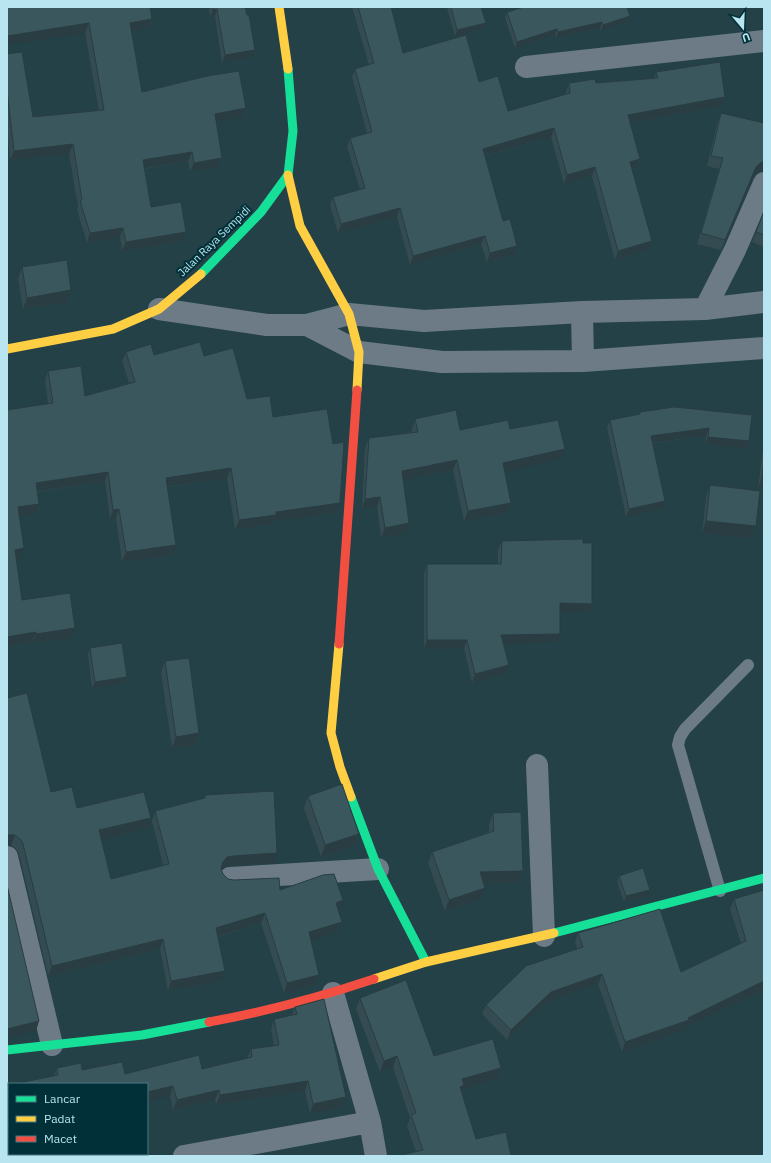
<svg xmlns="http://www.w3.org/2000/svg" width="771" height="1163" viewBox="0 0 771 1163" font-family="'IBM Plex Sans',sans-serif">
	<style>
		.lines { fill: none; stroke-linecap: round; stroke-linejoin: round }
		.lane { stroke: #6d7b87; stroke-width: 12 }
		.street { stroke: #6d7b87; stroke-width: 22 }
		.fast { stroke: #16e098; stroke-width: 9 }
		.slow { stroke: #ffcf43; stroke-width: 9 }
		.jam { stroke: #f24e42; stroke-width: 9 }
		.wall { fill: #334b51 }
		.shaded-wall { fill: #293d42 }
		.building { fill: #3b575e; stroke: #293d42 }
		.labels { text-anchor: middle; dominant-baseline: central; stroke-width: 4; stroke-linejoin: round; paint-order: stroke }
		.street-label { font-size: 11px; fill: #b8e5ef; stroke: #023038 }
	</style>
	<rect width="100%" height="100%" fill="#234147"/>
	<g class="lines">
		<path class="lane" d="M720,891L678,745L680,737L685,729L748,665"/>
		<path class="street" d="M526,67L764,41
			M159,309L267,325H307L349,314L424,321L582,312L705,309L764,302
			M705,309L735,250L764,183
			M582,312L583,361
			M307,325L359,352L442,362L583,361L764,348
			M537,765L544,936
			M7,857L52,1045
			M230,878L378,869
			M333,993L370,1122L376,1156
			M184,1156L370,1122"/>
		<path class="fast" d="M201,274L261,212L288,175L293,131L288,69
			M351,797L378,869L426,962
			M554,933L764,878
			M7,1050L142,1035L209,1022"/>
		<path class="slow" d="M279,7L288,69
			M288,175L300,226L349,314L359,352L357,390
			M7,349L113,329L159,309L201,274
			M339,644L331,733L340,767L351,797
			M374,979L426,962L554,933"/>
		<path class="jam" d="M339,644L357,390
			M209,1022C265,1012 320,997 374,979"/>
	</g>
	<path class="wall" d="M7,7L152,19L149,28L132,31L142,92L242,117L216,122L222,158L218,167L190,172L188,161L145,169L151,207L183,241L122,251L120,237L87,243L77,210L78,206L69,154L10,160L7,129V54L33,117L99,111L85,33Z
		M209,7H245L253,57L222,63L215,16L210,17Z
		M352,7H391L403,53L479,82L508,111L566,94V92L569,83H596L654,78L656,72L725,97L722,106L630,123L640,159L637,168L632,169L652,241L649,250L615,260L592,176L564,184L551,137L485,156L503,221L514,254L487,262L481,244L410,265L397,217L338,233L330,205L333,197L360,190L347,147L350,138L367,133L352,77L355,69L369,65Z
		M448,7H481L484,29L455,36L447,8Z
		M507,12L628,22L601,31L600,28L556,38L555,35L515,48L505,18Z
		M721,113L764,123V171H762L756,173L753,178L721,250L697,244L719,169L707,166L717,124Z
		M764,211V247L752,242Z
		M22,267L67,302L23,309L18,279Z
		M126,352L154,355L204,356L247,399L273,417L340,503L336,513L274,521L272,524L235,530L227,478L167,487L173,555L122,562L116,518L110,519L105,481L37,492L39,504L35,514L19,516L20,558L16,559L22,600L71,638L32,643V642L7,646V410L48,404L45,380L48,371L85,396L129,383L122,361Z
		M674,407L749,441L746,449L705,444L706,436L653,443L662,509L626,517L607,428L610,420L639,414L640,412Z
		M415,419L460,430L510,429L561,459L504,471L511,503L507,513L464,521L453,470L403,480L409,523L406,533L381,538L377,507L362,509L365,448L369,438L412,432V429Z
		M764,441V489H758Z
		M710,485L756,526L751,538L702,533L706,497Z
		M502,541L583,543L592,604L589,612H560L557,642L504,643L506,674L472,683L464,648L424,649V573L427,564H498V549Z
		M90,648L127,677L125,683L92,688L88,654Z
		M165,661L199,733L195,745L172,748L161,673Z
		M7,698L51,792L77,808L147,828L101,839L111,879L163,865L152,821L155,811L203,799L205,795L274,863L229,866L223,867L221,870L223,874L228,879L280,890L340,910L338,911L342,922L338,932L311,940L319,975L315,985L284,993L261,923L218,937L221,981L168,991L160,949L48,976L19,854L16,849L11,845H7Z
		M308,796L359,834L354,845L321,857L304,808Z
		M493,813L523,871L518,882L484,883L485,888L481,899L445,911L428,863L432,852L489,832V824Z
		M619,876L648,896L624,902L617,882Z
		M764,890V990L686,1027L685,1030L622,1052L598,984L547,1002L507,1040L482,1014L486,1005L577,949L575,942L578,933L681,972L741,943L730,909L734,899Z
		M360,998L434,1056L497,1079L463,1089L462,1092L476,1139L511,1156H402V1155L416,1152L407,1126L410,1118L393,1067L380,1072L356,1009Z
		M295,1007L346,1097L343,1107L310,1114L305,1091L216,1105L215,1100L173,1110L170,1096L54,1075L57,1068L125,1074L202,1069L247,1058L251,1049L274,1046L271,1029L274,1019L291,1016Z
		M20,1154H106V1156H21Z"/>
	<path class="shaded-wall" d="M217,9L215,16L210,17L213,10Z
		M630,16L628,22L601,31L603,25Z
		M152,19L149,28L127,32L130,23Z
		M602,22L600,28L556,38L558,32Z
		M89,23L85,33L7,45V36Z
		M486,23L484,29L455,36L457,30Z
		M557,29L555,35L515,48L517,42Z
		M255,50L253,57L222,63L225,55Z
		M725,97L722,106L624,124L628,115Z
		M246,108L242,117L211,123L215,114Z
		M554,128L551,137L479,157L483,149Z
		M73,144L69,154L10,160L14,151Z
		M192,152L188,161L140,169L143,160Z
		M222,158L218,167L190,172L194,163Z
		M640,159L637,168L626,170L630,162Z
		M764,161V171H762L756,173L753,178L721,250L725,240L756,167L760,163Z
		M595,167L592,176L564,184L567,175Z
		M400,208L397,217L338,233L341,224Z
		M123,228L120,237L87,243L90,233Z
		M186,232L183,241L122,251L126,242Z
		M485,236L481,244L410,265L413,256Z
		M652,241L649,250L615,260L618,251Z
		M517,246L514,254L487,262L490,253Z
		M71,290L67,302L23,309L27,298Z
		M709,428L706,436L648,443L651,436Z
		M708,437L749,441L746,449L705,444Z
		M565,449L561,459L499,473L503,463Z
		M457,460L453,470L398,481L402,471Z
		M231,468L227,478L163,487L166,478Z
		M108,472L105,481L32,492L36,483Z
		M762,477H764V489H758Z
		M380,497L377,507L362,509L365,499Z
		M665,501L662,509L626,517L629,509Z
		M340,503L336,513L274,521L272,524L235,530L239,520L276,512Z
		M511,503L507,513L464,521L468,511Z
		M39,504L35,514L15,517L18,507Z
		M119,509L116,518L110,519L113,510Z
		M706,521L756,526L751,538L702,533Z
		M409,523L406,533L381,538L385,528Z
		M176,545L173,555L122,562L126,552Z
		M24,548L20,558L11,559L15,550Z
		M560,603L592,604L589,612H557Z
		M75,628L71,638L32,643L36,634Z
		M36,632L32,642L7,646V637Z
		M560,634L557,642L498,644L501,635Z
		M427,640H467L464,648L424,649Z
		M509,665L506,674L472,683L475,674Z
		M127,677L125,683L92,688L95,682Z
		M199,733L195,745L172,748L176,737Z
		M151,818L147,828L95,841L99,830Z
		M359,834L354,845L321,857L325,845Z
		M7,835H15L11,845H7Z
		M277,853L274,863L229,866L223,867L219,872L223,862L227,857L233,856Z
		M523,871L518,882L476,883L480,872Z
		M485,888L481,899L445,911L449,900Z
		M650,890L648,896L624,902L626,896Z
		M343,900L340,910L332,913L336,903Z
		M265,913L261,923L212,938L216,928Z
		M342,922L338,932L306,942L309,932Z
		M163,939L160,949L48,976L52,966Z
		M225,971L221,981L168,991L171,981Z
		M602,974L598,984L547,1002L507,1040L511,1030L551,992Z
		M319,975L315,985L284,993L287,983Z
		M764,981V990L686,1027L685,1030L622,1052L625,1042L688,1018Z
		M39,1021L36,1031L7,1038V1029Z
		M397,1056L393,1067L380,1072L384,1061Z
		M501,1068L497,1079L463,1089L460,1096L456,1098L462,1079Z
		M308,1081L305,1091L216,1105L220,1095Z
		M173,1086L170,1096L147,1101V1092Z
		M219,1090L215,1100L173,1110L177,1100Z
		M346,1097L343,1107L310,1114L313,1104Z
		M9,1116V1125L7,1126V1117Z"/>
	<path class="building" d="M7,7H150L152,19L130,23L142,92L207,76L239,71L246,108L215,114L222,158L194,163L192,152L143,160L151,207L181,202L186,232L126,242L123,228L90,233L80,201L82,200L73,144L14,151L7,90V54L22,52L33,117L104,110L89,23L7,36Z
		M213,7H245L247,15H249L255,50L225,55L217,9L213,10Z
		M358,7H391L403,53L466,35L479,82L498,76L508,111L570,93L569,83L595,79L596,83L658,78L656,72L720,62L725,97L628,115L640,159L630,162L652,241L618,251L595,167L567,175L554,128L483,149L503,221L510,219L517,246L490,253L485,236L413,256L400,208L341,224L333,197L365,188L350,138L372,132L355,69L374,63Z
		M451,7H481L486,23L457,30Z
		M524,7H627L630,16L603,25L602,22L558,32L557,29L517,42L507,12Z
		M721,113L764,123V161L760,163L756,167L725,240L701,233L723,158L711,156Z
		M764,211V235L756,232Z
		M67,260L71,290L27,298L22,267Z
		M200,342L204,356L233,348L247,399L270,396L273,417L327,409L333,444L344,442L340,503L276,512V515L239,520L231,468L166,478L176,545L126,552L119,509L113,510L108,472L36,483L39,504L18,507L24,548L15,550L22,600L70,593L75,628L36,634V632L7,637V410L53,403L48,371L81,366L85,396L135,382L126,352L151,344L154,355Z
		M674,407L752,415L749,441L708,437L709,428L651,436L665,501L629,509L610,420L640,414V412Z
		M456,410L460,430L508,420L510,429L558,420L565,449L503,463L511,503L468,511L457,460L402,471L409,523L385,528L380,497L365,499L369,438L418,432L415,419Z
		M764,462V477H762Z
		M710,485L760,491L756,526L706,521Z
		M583,539V543H592V604L560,603V634L501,635L509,665L475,674L467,640H427V564H501L502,541Z
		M122,643L127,677L95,682L90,648Z
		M189,658L199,733L176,737L165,661Z
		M27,693L51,792L72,787L77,808L144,792L151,818L99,830L111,879L169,864L155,811L205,798V795L274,791L277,853L233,856L227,857L223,862L221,869L223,874L228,879L234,880L279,878L280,890L323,875L334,874L343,900L336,903L342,922L309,932L319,975L287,983L265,913L216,928L225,971L171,981L163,939L52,966L23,844L20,839L15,835H7V803H8L7,801V698Z
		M342,784L359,834L325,845L308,796Z
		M521,812L523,871L480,872L485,888L449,900L432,852L494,831L493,813Z
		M643,868L650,890L626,896L619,876Z
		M7,885L39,1021L7,1029Z
		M764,890V981L688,1018L689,1020L625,1042L602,974L551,992L511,1030L486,1005L526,966L583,947L578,933L660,909L681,972L746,941L734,899Z
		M406,980L434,1056L493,1039L501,1068L462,1079L464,1085L460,1087L476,1139L506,1132L511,1156H403L402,1155L423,1150L411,1115L416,1113L397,1056L384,1061L360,998Z
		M324,999L346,1097L313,1104L308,1081L220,1095L219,1090L177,1100L173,1086L147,1092V1084H14L58,1075L57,1068L81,1063L82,1070L122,1062L125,1074L199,1055L202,1069L252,1057L251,1049L279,1045L274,1019L297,1014L295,1007Z
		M7,1085H9V1116L7,1117Z
		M26,1154H106V1156H26Z"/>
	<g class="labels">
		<g class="street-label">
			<text transform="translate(214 241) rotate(-44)">Jalan Raya Sempidi</text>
		</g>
	</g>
	<rect width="771" height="1163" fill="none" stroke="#b8e5ef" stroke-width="16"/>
	<rect x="8" y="1083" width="140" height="72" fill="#023038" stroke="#4b7881"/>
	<rect x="16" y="1096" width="20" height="6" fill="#16e098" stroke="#4b7881"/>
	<text x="44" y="1103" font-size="12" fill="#b8e5ef">Lancar</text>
	<rect x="16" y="1116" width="20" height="6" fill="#ffcf43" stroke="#4b7881"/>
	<text x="44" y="1123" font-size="12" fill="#b8e5ef">Padat</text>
	<rect x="16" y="1136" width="20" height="6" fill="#f24e42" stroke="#4b7881"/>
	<text x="44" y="1143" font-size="12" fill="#b8e5ef">Macet</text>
	<g transform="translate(743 28) rotate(161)" stroke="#023038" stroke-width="3" paint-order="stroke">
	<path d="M0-3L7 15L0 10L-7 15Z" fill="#b8e5ef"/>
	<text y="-6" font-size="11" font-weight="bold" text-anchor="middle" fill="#b8e5ef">U</text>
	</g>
</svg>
